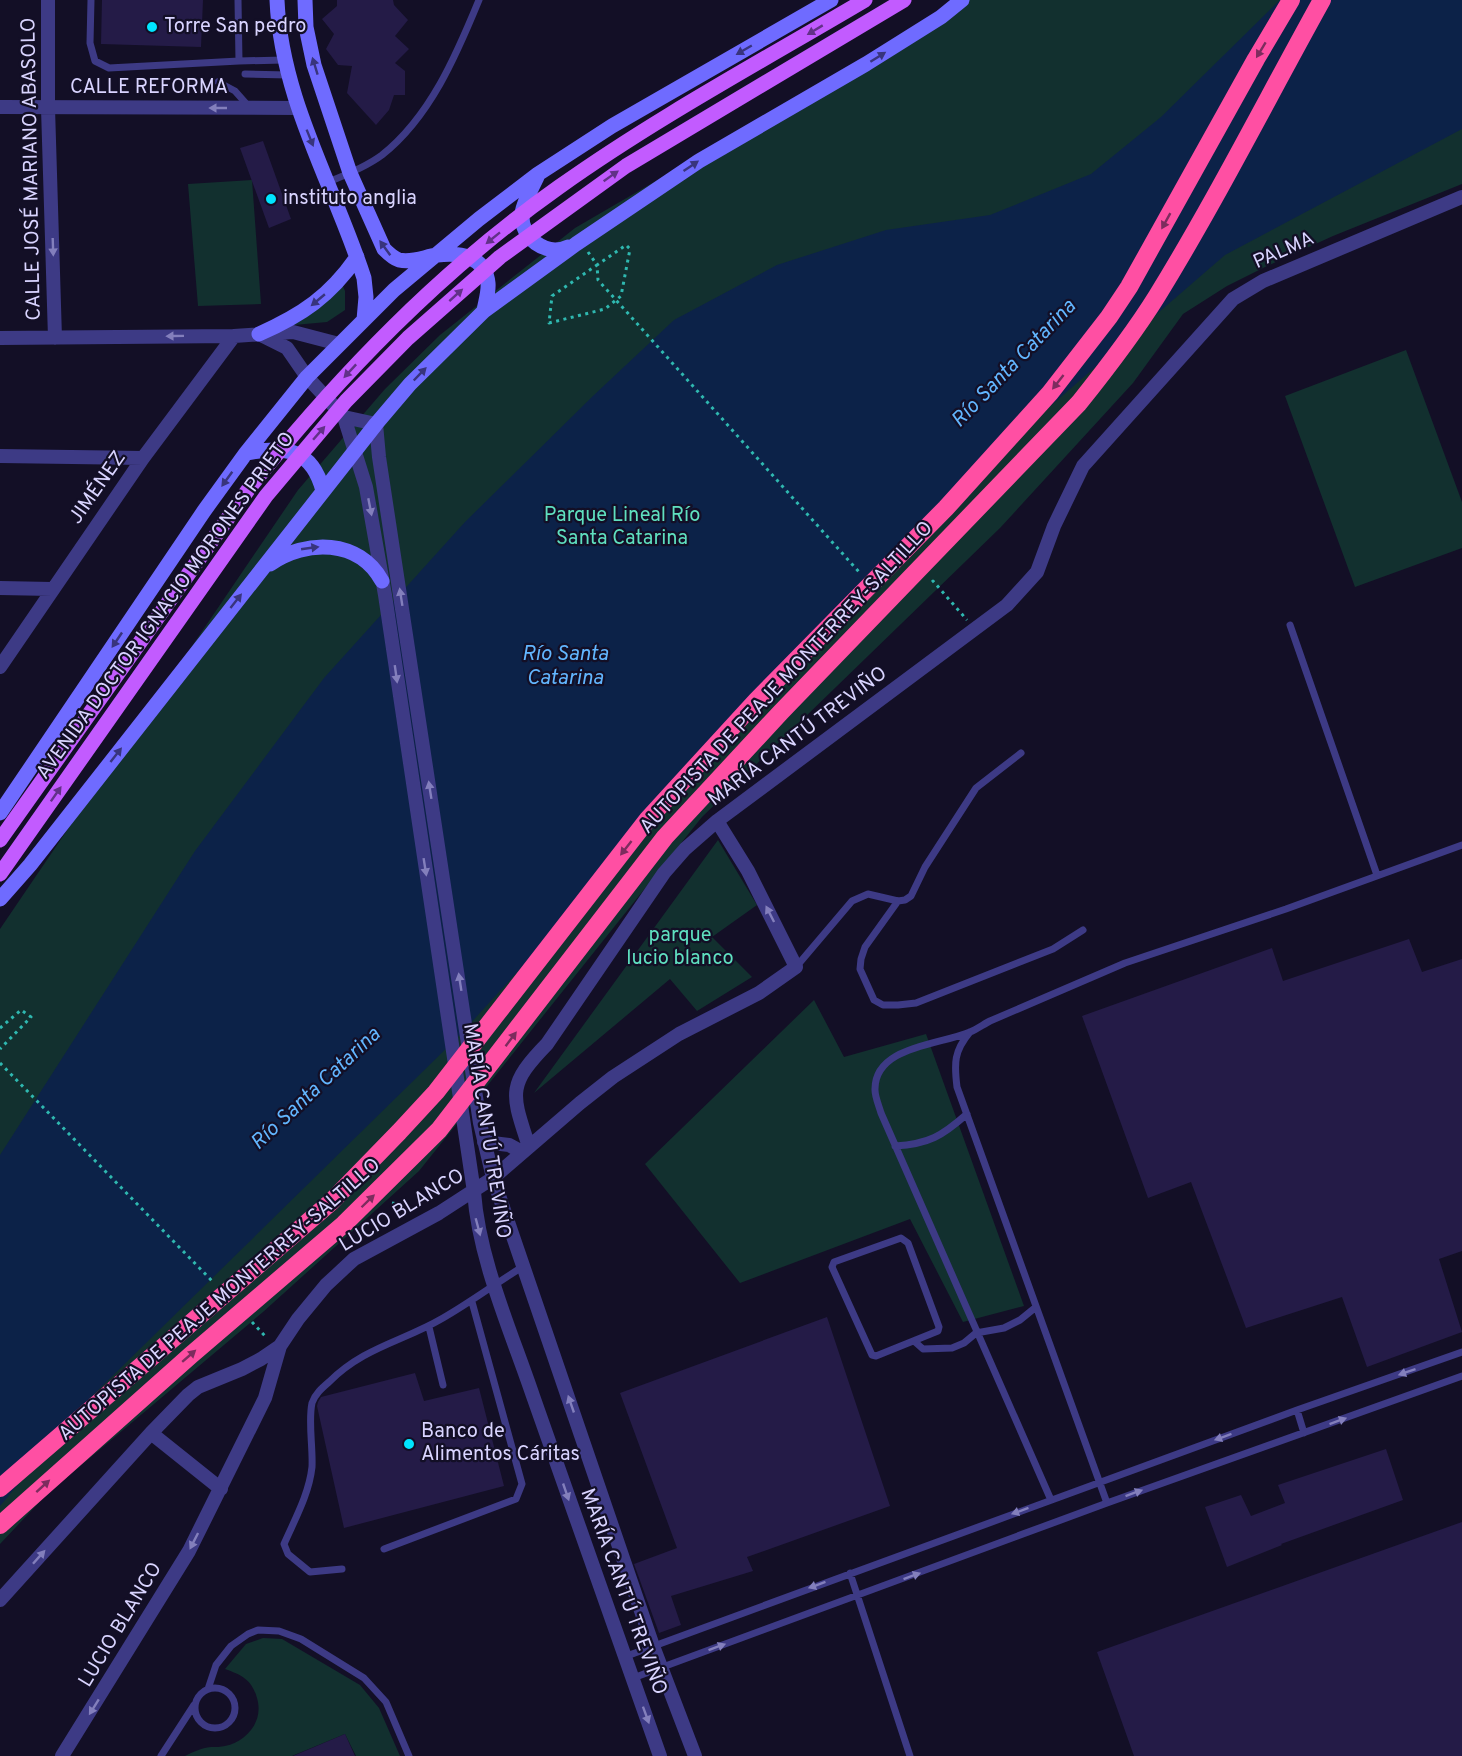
<svg xmlns="http://www.w3.org/2000/svg" width="1462" height="1756" viewBox="0 0 1462 1756" font-family="Overpass,sans-serif">
	<style>
		.green { fill: #12302f }
		.water { fill: #0c2248 }
		.building { fill: #241b47 }
		.lines { fill: none; stroke-linecap: round; stroke-linejoin: round }
		.path { stroke: #2fb8b0; stroke-width: 3; stroke-dasharray: 3 4.5; stroke-linecap: butt }
		.lane { stroke: #3d3a85; stroke-width: 7 }
		.street { stroke: #3d3a85; stroke-width: 14 }
		.secondary { stroke: #6f6bff; stroke-width: 15 }
		.primary { stroke: #c25bff; stroke-width: 15 }
		.highway { stroke: #ff4fa3; stroke-width: 18 }
		.oneway { fill: #623188 }
		.oneway2 { fill: #38347d }
		.oneway3 { fill: #7d2c5e }
		.oneway4 { fill: #837fbc }
		.poi-dot { fill: #00e5ff; stroke: #130f26; stroke-width: 2 }
		.labels { text-anchor: middle; dominant-baseline: central; stroke-width: 4.5; stroke-linejoin: round; paint-order: stroke }
		.poi-label { font-size: 20px; fill: #d9d4ff; stroke: #130f26; text-anchor: start }
		.street-label { font-size: 20px; fill: #d9d4ff; stroke: #130f26 }
		.park-label { font-size: 20px; fill: #5fe0c0; stroke: #130f26 }
		.water-label { font-size: 21px; font-style: italic; fill: #62b6ff; stroke: #130f26 }
	</style>
	<rect width="100%" height="100%" fill="#130f26"/>
	<path class="green" d="M967,0H1462V184L1333,236L1267,266L1227,286L1183,314L1133,383L1000,528L702,817L419,1171L263,1312L47,1494L0,1544V929L298,490L385,389L440,335L575,228Z
		M252,180L261,304L198,306L188,184Z
		M342,284L345,291V310L327,322L294,325Z
		M1406,350L1462,502V548L1355,587L1285,396Z
		M718,840L757,905L712,937L752,977L697,1011L670,979L534,1093Z
		M814,1000L844,1057L926,1034L1024,1306L963,1322L910,1219L740,1283L645,1164Z
		M263,1638L282,1639L360,1685L379,1708L400,1756H356L345,1734L292,1756H185C193,1752 201,1748 211,1747C216,1747 221,1747 225,1746C247,1741 264,1721 257,1698C252,1680 242,1675 225,1669L246,1644Z"/>
	<path class="water" d="M1280,0H1462V129L1225,255L967,478L458,1037L91,1397L0,1506V1155L195,851L324,678L465,522L594,395L674,320L777,265L886,230L990,215L1091,174L1161,117Z"/>
	<path class="building" d="M102,0H203L201,47L101,44Z
		M337,0H393L394,5L408,20L395,36L409,49L395,63L405,71V95H394L389,110L376,125L347,93L352,66L338,65L326,49L334,34L322,19L337,6Z
		M263,141L291,219L269,228L240,148Z
		M1409,939L1422,972L1462,959V1251L1439,1259L1462,1332L1367,1367L1342,1297L1246,1328L1191,1182L1148,1198L1082,1016L1272,948L1283,981Z
		M827,1317L890,1506L747,1557L753,1571L671,1596L681,1625L659,1633L634,1564L677,1548L620,1393Z
		M415,1373L424,1401L479,1388L504,1486L344,1528L317,1406L318,1402L321,1397Z
		M1386,1449L1403,1500L1281,1544L1282,1545L1227,1567L1205,1507L1241,1495L1251,1516L1285,1503L1278,1485Z
		M1462,1522V1756H1134L1097,1652Z
		M345,1734L355,1756H293Z"/>
	<g class="lines">
		<path class="path" d="M588,252L597,265L552,296L549,323L605,309L621,296L630,249L626,245L597,265L598,280L616,300L859,572
			M932,582L933,581L967,620
			M0,1028L21,1010L31,1017L0,1049
			M0,1063L214,1283
			M392,1203L417,1208
			M252,1322L266,1337"/>
		<path class="lane" d="M91,0L90,43L95,61L109,68L239,61L284,60
			M238,0L239,61
			M245,74L288,75
			M218,82L235,91L250,108
			M328,182C346,175 366,167 382,155C430,117 456,56 479,0
			M1290,625L1377,875
			M898,901L865,947L861,959L860,969L874,1000L883,1005H898L916,1003L1053,949L1083,930
			M796,967L852,901L868,894L898,901L905,900L911,896L925,867L976,788L1021,753
			M970,1032C954,1051 954,1063 957,1087L1107,1503
			M895,1146C929,1144 942,1136 967,1114
			M901,1238L908,1243L939,1327L938,1331L876,1356L872,1355L832,1267L834,1262Z
			M429,1327L443,1385
			M914,1341L923,1349L952,1348L964,1343L976,1333L1004,1328L1020,1320L1036,1307
			M1297,1410L1304,1433
			M1051,1500L881,1113C879,1106 875,1097 875,1090C874,1046 940,1045 970,1032C977,1029 984,1024 990,1021L1125,963L1286,909L1462,845
			M384,1549L516,1499L522,1484L472,1302
			M342,1569L310,1572L288,1554L284,1544C295,1519 309,1494 312,1467C313,1447 308,1421 312,1403C315,1394 322,1388 329,1382C364,1347 402,1342 443,1318C471,1302 496,1283 524,1266
			M850,1573L910,1756
			M624,1657L1297,1410L1462,1352
			M633,1678L1107,1503L1462,1376
			M195 1708a20 20 0 1 1 40 0a20 20 0 1 1-40 0Z
			M208,1689L216,1665L231,1646L248,1634L258,1630L279,1631L301,1639L364,1678L386,1702L409,1756
			M161,1756L194,1705"/>
		<path class="street" d="M48,0V108L55,338
			M0,107L297,108
			M259,334L287,348L307,377L344,417L366,487L385,595L474,1192C479,1260 511,1331 533,1396C575,1516 618,1636 660,1756
			M0,338L234,336L293,332L339,344
			M344,417L376,424L379,457L480,1123L493,1178L653,1646L695,1756
			M0,456L143,458
			M0,588L52,589
			M0,667L143,458L234,336
			M484,1142L509,1145L522,1152
			M529,1147C512,1094 506,1086 547,1044L664,873L685,849L717,821L1007,605L1037,572L1054,526L1083,466L1233,299L1263,281L1462,197
			M151,1433L221,1489
			M0,1600L151,1433L188,1395L198,1387L242,1369L261,1359L280,1346
			M62,1756L189,1551L265,1398L280,1346L298,1319L326,1285L354,1259L439,1213L493,1178L580,1103L613,1077L679,1034L759,993L796,967L748,871L717,821"/>
		<path class="secondary" d="M277,0C281,99 334,185 364,278L366,297L364,320
			M305,0L306,27L314,65L350,173L384,249C389,254 393,258 399,260C412,263 424,257 437,255C460,252 485,256 488,283C489,292 485,303 484,311
			M537,177C532,188 524,201 522,213C520,238 546,257 568,247
			M259,334C302,315 330,296 357,257
			M246,453C285,446 312,448 323,491
			M270,564C306,539 359,539 382,581
			M0,813L204,511L246,453L307,377L394,290L479,219L538,174L612,126L831,0
			M0,899L30,865L376,424L410,384L484,311L576,244L699,161L866,64L941,17L962,0"/>
		<path class="primary" d="M0,840L250,487C340,375 440,271 559,187C656,118 762,61 865,0
			M0,874L266,496L346,401L408,338L500,257L626,166L904,0"/>
		<path class="highway" d="M0,1488L331,1202L399,1132L436,1092L648,819L756,701L946,508L1050,393L1109,317L1129,287L1256,59L1291,0
			M0,1525L191,1355L344,1224L439,1130L665,837L781,712L1079,403C1107,368 1134,333 1157,296C1216,200 1267,99 1322,0"/>
	</g>
	<defs><path id="oneway-solid" d="M-6-.8H1V-3.2L6.5 0L1 3.2V.8H-6Z" transform="scale(1.5)"/></defs>
	<g class="oneway">
		<use href="#oneway-solid" transform="translate(815 30) rotate(149)"/>
		<use href="#oneway-solid" transform="translate(611 176) rotate(-35)"/>
		<use href="#oneway-solid" transform="translate(493 238) rotate(141)"/>
		<use href="#oneway-solid" transform="translate(456 295) rotate(-42)"/>
		<use href="#oneway-solid" transform="translate(350 371) rotate(133)"/>
		<use href="#oneway-solid" transform="translate(319 433) rotate(-49)"/>
		<use href="#oneway-solid" transform="translate(56 794) rotate(-55)"/>
	</g>
	<g class="oneway2">
		<use href="#oneway-solid" transform="translate(744 50) rotate(150)"/>
		<use href="#oneway-solid" transform="translate(878 57) rotate(-32)"/>
		<use href="#oneway-solid" transform="translate(315 66) rotate(-107)"/>
		<use href="#oneway-solid" transform="translate(310 138) rotate(68)"/>
		<use href="#oneway-solid" transform="translate(691 166) rotate(-34)"/>
		<use href="#oneway-solid" transform="translate(385 248) rotate(-126)"/>
		<use href="#oneway-solid" transform="translate(318 300) rotate(140)"/>
		<use href="#oneway-solid" transform="translate(420 374) rotate(-46)"/>
		<use href="#oneway-solid" transform="translate(227 479) rotate(126)"/>
		<use href="#oneway-solid" transform="translate(310 548) rotate(-8)"/>
		<use href="#oneway-solid" transform="translate(236 601) rotate(-52)"/>
		<use href="#oneway-solid" transform="translate(117 640) rotate(124)"/>
		<use href="#oneway-solid" transform="translate(116 755) rotate(-52)"/>
	</g>
	<g class="oneway3">
		<use href="#oneway-solid" transform="translate(1261 50) rotate(121)"/>
		<use href="#oneway-solid" transform="translate(1166 221) rotate(119)"/>
		<use href="#oneway-solid" transform="translate(1058 382) rotate(128)"/>
		<use href="#oneway-solid" transform="translate(626 848) rotate(128)"/>
		<use href="#oneway-solid" transform="translate(511 1039) rotate(-53)"/>
		<use href="#oneway-solid" transform="translate(368 1201) rotate(-44)"/>
		<use href="#oneway-solid" transform="translate(189 1356) rotate(-41)"/>
		<use href="#oneway-solid" transform="translate(43 1486) rotate(-42)"/>
	</g>
	<g class="oneway4">
		<use href="#oneway-solid" transform="translate(218 108) rotate(-180)"/>
		<use href="#oneway-solid" transform="translate(53 247) rotate(88)"/>
		<use href="#oneway-solid" transform="translate(175 336) rotate(179)"/>
		<use href="#oneway-solid" transform="translate(370 507) rotate(79)"/>
		<use href="#oneway-solid" transform="translate(401 597) rotate(-99)"/>
		<use href="#oneway-solid" transform="translate(396 674) rotate(82)"/>
		<use href="#oneway-solid" transform="translate(430 790) rotate(-99)"/>
		<use href="#oneway-solid" transform="translate(425 867) rotate(81)"/>
		<use href="#oneway-solid" transform="translate(770 914) rotate(-117)"/>
		<use href="#oneway-solid" transform="translate(460 982) rotate(-99)"/>
		<use href="#oneway-solid" transform="translate(478 1227) rotate(75)"/>
		<use href="#oneway-solid" transform="translate(1407 1372) rotate(161)"/>
		<use href="#oneway-solid" transform="translate(571 1404) rotate(-109)"/>
		<use href="#oneway-solid" transform="translate(1338 1421) rotate(-20)"/>
		<use href="#oneway-solid" transform="translate(1223 1437) rotate(160)"/>
		<use href="#oneway-solid" transform="translate(566 1492) rotate(71)"/>
		<use href="#oneway-solid" transform="translate(1134 1493) rotate(-20)"/>
		<use href="#oneway-solid" transform="translate(1020 1511) rotate(160)"/>
		<use href="#oneway-solid" transform="translate(194 1541) rotate(117)"/>
		<use href="#oneway-solid" transform="translate(39 1557) rotate(-48)"/>
		<use href="#oneway-solid" transform="translate(912 1576) rotate(-20)"/>
		<use href="#oneway-solid" transform="translate(817 1585) rotate(160)"/>
		<use href="#oneway-solid" transform="translate(717 1647) rotate(-20)"/>
		<use href="#oneway-solid" transform="translate(94 1707) rotate(122)"/>
		<use href="#oneway-solid" transform="translate(646 1715) rotate(70)"/>
	</g>
	<g class="poi-dot">
		<circle cx="152" cy="27" r="6"/>
		<circle cx="271" cy="199" r="6"/>
		<circle cx="409" cy="1444" r="6"/>
	</g>
	<g class="labels">
		<g class="poi-label">
			<text x="164" y="27">Torre San pedro</text>
			<text x="283" y="199">instituto anglia</text>
			<text x="421" y="1432">Banco de<tspan x="421" dy="23">Alimentos Cáritas</tspan></text>
		</g>
		<g class="street-label">
			<text x="149" y="88">CALLE REFORMA</text>
			<text transform="translate(32 169) rotate(-91)">CALLE JOSÉ MARIANO ABASOLO</text>
			<text transform="translate(1284 251) rotate(-24)">PALMA</text>
			<text transform="translate(98 488) rotate(-55)">JIMÉNEZ</text>
			<text transform="translate(166 606) rotate(-54)">AVENIDA DOCTOR IGNACIO MORONES PRIETO</text>
			<text transform="translate(787 678) rotate(-47)">AUTOPISTA DE PEAJE MONTERREY-SALTILLO</text>
			<text transform="translate(798 737) rotate(-37)">MARÍA CANTÚ TREVIÑO</text>
			<text transform="translate(486 1131) rotate(81)">MARÍA CANTÚ TREVIÑO</text>
			<text transform="translate(402 1211) rotate(-31)">LUCIO BLANCO</text>
			<text transform="translate(220 1300) rotate(-41)">AUTOPISTA DE PEAJE MONTERREY-SALTILLO</text>
			<text transform="translate(623 1592) rotate(70)">MARÍA CANTÚ TREVIÑO</text>
			<text transform="translate(121 1625) rotate(-59)">LUCIO BLANCO</text>
		</g>
		<g class="park-label">
			<text x="622" y="516">Parque Lineal Río<tspan x="622" dy="23">Santa Catarina</tspan></text>
			<text x="680" y="936">parque<tspan x="680" dy="23">lucio blanco</tspan></text>
		</g>
		<g class="water-label">
			<text transform="translate(1014 364) rotate(-46)">Río Santa Catarina</text>
			<text x="565" y="654">Río Santa<tspan x="565" dy="24">Catarina</tspan></text>
			<text transform="translate(316 1089) rotate(-43)">Río Santa Catarina</text>
		</g>
	</g>
</svg>
